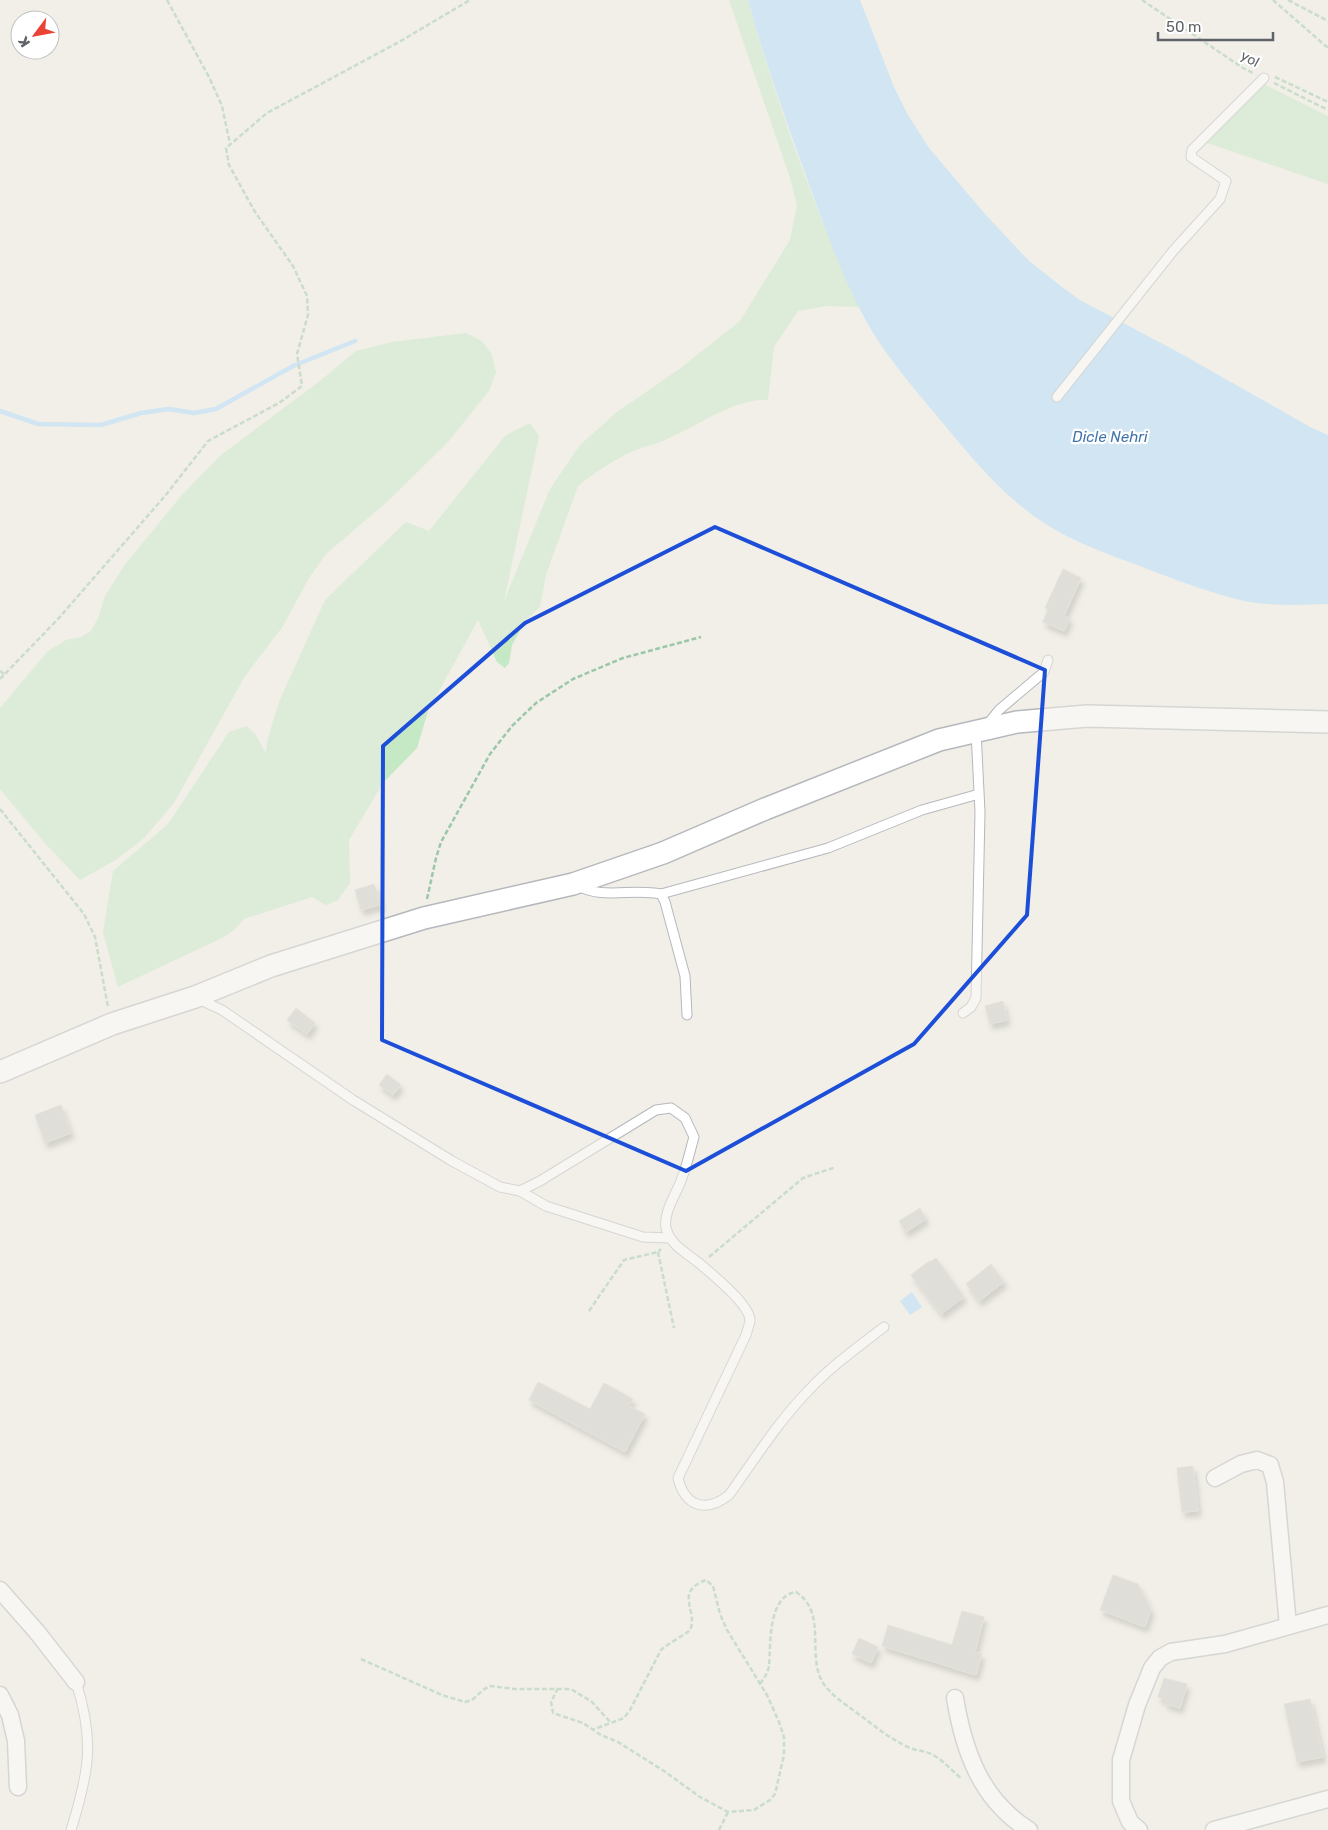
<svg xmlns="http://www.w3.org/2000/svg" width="1328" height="1830" viewBox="0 0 1328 1830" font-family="Rubik,sans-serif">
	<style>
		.green { fill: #c5e8c5 }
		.water { fill: #aadaff }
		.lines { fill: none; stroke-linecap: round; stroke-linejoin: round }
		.stream { stroke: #aadaff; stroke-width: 4.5 }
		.building { fill: #cccac5; stroke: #d6d1c6; filter: url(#shadow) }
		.service-casing { stroke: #b5b8bc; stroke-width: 11 }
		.minor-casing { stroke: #b5b8bc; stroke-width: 19 }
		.tertiary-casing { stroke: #b5b8bc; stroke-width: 24 }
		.path { stroke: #9cc7a9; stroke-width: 2.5; stroke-dasharray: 5 2.5; stroke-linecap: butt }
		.service { stroke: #fff; stroke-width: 9 }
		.minor { stroke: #fff; stroke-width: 16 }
		.tertiary { stroke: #fff; stroke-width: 21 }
		.marked { fill: none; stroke: #1d4ed8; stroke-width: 4; stroke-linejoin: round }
		.labels { text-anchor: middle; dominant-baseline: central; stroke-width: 4.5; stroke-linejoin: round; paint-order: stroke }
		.street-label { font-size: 14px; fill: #5f6368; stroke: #fff }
		.water-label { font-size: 15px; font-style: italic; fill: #4174aa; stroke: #fff }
	</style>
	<defs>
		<filter id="shadow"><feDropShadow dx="3" dy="5.5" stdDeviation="2.5" flood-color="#0004"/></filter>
	</defs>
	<rect width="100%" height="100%" fill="#f1efe8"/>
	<path class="green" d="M729,0H748C777,105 814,208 859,307L826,306L798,311L774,347L768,400C735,398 699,425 669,438C658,444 645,446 633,451C614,460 594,473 578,486L546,575L540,607L526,620L512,645L509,663L505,668L497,662L478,620L428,711L417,748L383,783L349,840L350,883L338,900L326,905L312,897L244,919L235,929L224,937L118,987L103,932L113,871L168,824L229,732L247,726L255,734L266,753L267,741L279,702L325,600L406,522L429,531L506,435L530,423L539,436L504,601L550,489L580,445L617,412L678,370L740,321L790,240L797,205L791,181Z
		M1264,84L1328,116V184L1207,143Z
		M466,333L482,341L492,355L496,372L489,391L448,442L388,501L326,554L309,578L283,626L245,676L174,803L144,838L117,859L80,880L43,841L0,789V708L48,651L66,640L81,637L91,631L98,618L105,596L124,566L181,496L221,455L320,381L356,351L392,342Z"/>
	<path class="water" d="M748,0H860L894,87L908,115L929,148L985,214L1029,261L1062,287L1080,300L1176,351L1312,428L1328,435V604C1302,605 1276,606 1250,602C1218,596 1176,580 1145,568C1111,555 1072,542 1041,521C1004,496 976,463 947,428C924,400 899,372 879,342C850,299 828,236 810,187C788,126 765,63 748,0Z
		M912,1292L922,1307L910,1315L900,1301Z"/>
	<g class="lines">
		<path class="stream" d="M0,411L38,424L101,425L141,413L169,409L194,413L216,409L293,366L355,341"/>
	</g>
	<path class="building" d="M1063,569L1081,578L1064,616L1070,618L1064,631L1043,622L1048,609L1045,608Z
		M374,884L380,905L361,910L355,890Z
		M1003,1001L1007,1020L990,1024L985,1006Z
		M296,1008L315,1023L307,1034L287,1020Z
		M387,1074L401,1085L393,1095L379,1085Z
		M61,1105L71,1133L45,1143L35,1115Z
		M920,1208L926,1219L906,1232L899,1221Z
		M936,1258L964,1297L941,1314L911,1275L929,1261L930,1262Z
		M991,1264L1004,1282L979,1301L966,1284Z
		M538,1382L590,1409L604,1383L633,1399L629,1406L645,1414L625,1452L529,1400Z
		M1193,1466L1198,1511L1182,1512L1177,1468Z
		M1113,1575L1138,1584L1151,1610L1145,1627L1100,1610Z
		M962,1611L984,1617L975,1652L982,1654L976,1675L882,1646L888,1625L952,1645Z
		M859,1638L878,1647L871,1663L852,1654Z
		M1164,1678L1187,1684L1180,1708L1165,1704L1166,1700L1158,1697Z
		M1310,1699L1323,1757L1297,1762L1284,1704Z"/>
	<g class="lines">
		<defs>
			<path id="service" d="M1057,397L1173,251L1220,199L1226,181L1191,157L1192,150L1264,78
				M987,725L999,710L1044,672L1048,660
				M576,885C603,900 631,888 661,894L665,902L685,976L687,1015
				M661,894L828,848L922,810L979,794
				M198,999L222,1010L353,1100L452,1161L500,1187L520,1191L540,1181L656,1110L671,1108L685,1118L694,1137C690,1151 687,1165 682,1178C677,1193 663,1212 666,1228C670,1245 687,1253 700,1264C712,1274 749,1304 750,1320C750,1324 747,1330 746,1335L678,1478C685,1507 706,1513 729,1495C754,1460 778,1422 808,1391C830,1367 858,1347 884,1327
				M963,1013L971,1007L976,998L980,812L976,731
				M520,1191L546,1206L643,1237L670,1238
				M71,1830C89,1772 95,1741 76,1682"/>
			<path id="minor" d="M1215,1478L1241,1464L1257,1460L1270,1465L1275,1482L1288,1626
				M0,1590L37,1632L76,1682
				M0,1695L10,1715L16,1741L18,1787
				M955,1698C964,1752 981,1800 1029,1830
				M1139,1830L1130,1822L1121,1801V1760L1137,1705L1152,1668L1160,1658L1171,1652L1225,1644L1328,1615
				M1214,1830L1328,1799"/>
			<path id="tertiary" d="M0,1072L112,1024L195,997L271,966L424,918L573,884L663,853L765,809L939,740L1017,722L1087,716L1328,722"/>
		</defs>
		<use href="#service" class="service-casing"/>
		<use href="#minor" class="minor-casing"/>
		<use href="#tertiary" class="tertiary-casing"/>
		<path class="path" d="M167,0L209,77L222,106L230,144
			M1142,0L1243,68L1253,73
			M1273,0L1328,48
			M1288,0L1328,21
			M1248,64L1257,68
			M1275,77L1328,102
			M1274,83L1328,110
			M0,671L4,674
			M0,679L58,619L165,496L208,441L279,403L302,386L297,354L308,315L307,296L293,266L255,212L229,165L226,148L267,113L399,42L470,0
			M0,809L84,914L95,937L108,1007
			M427,899L436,858L441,842L490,754L512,726L536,703L573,679L623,658L701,637
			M658,1252L674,1328
			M709,1257L803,1178L836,1167
			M589,1311L624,1260L658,1252L661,1249
			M361,1659L442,1695L465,1702L472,1700L483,1690L490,1686L515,1689H571L592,1702L611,1723
			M760,1684C764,1678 768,1673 769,1666C771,1646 767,1596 796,1592C828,1613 806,1655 823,1683C832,1696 845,1704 857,1713C875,1726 887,1737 908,1747C915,1751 925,1750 933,1755C944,1761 952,1771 962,1779
			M558,1688L551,1702L553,1713L583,1723L601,1735L618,1742L664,1771L700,1797L728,1812L754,1810L770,1800L775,1794L784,1755V1737L779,1722L767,1695L727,1630L720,1614L713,1586L706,1580C673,1592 699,1612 690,1630C688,1633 667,1644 661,1650L630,1710L624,1718L592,1730
			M719,1830L728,1812"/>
		<use href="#service" class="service"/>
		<use href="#minor" class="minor"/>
		<use href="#tertiary" class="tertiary"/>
	</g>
	<path d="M0 0H1328V1830H0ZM715,527L1045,670L1027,915L914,1044L686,1171L382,1040L383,746L525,623Z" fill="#f1efe8" fill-opacity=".55" fill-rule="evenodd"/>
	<path class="marked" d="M715,527L1045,670L1027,915L914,1044L686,1171L382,1040L383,746L525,623Z"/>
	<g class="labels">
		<g class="street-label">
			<text transform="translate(1250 59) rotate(29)">yol</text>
		</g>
		<g class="water-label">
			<text x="1110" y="437">Dicle Nehri</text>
		</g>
	</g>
	<g transform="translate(35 35) rotate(238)"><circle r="24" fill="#ffffff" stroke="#bfc1c3"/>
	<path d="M0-4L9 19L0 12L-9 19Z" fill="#ea4335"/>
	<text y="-8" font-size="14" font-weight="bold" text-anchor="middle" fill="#5f6368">K</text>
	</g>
	<path d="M1158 32v8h115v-8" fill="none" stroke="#5f6368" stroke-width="2.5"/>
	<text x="1166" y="32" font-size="15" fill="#5f6368" stroke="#ffffff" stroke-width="4" paint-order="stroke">50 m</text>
</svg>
